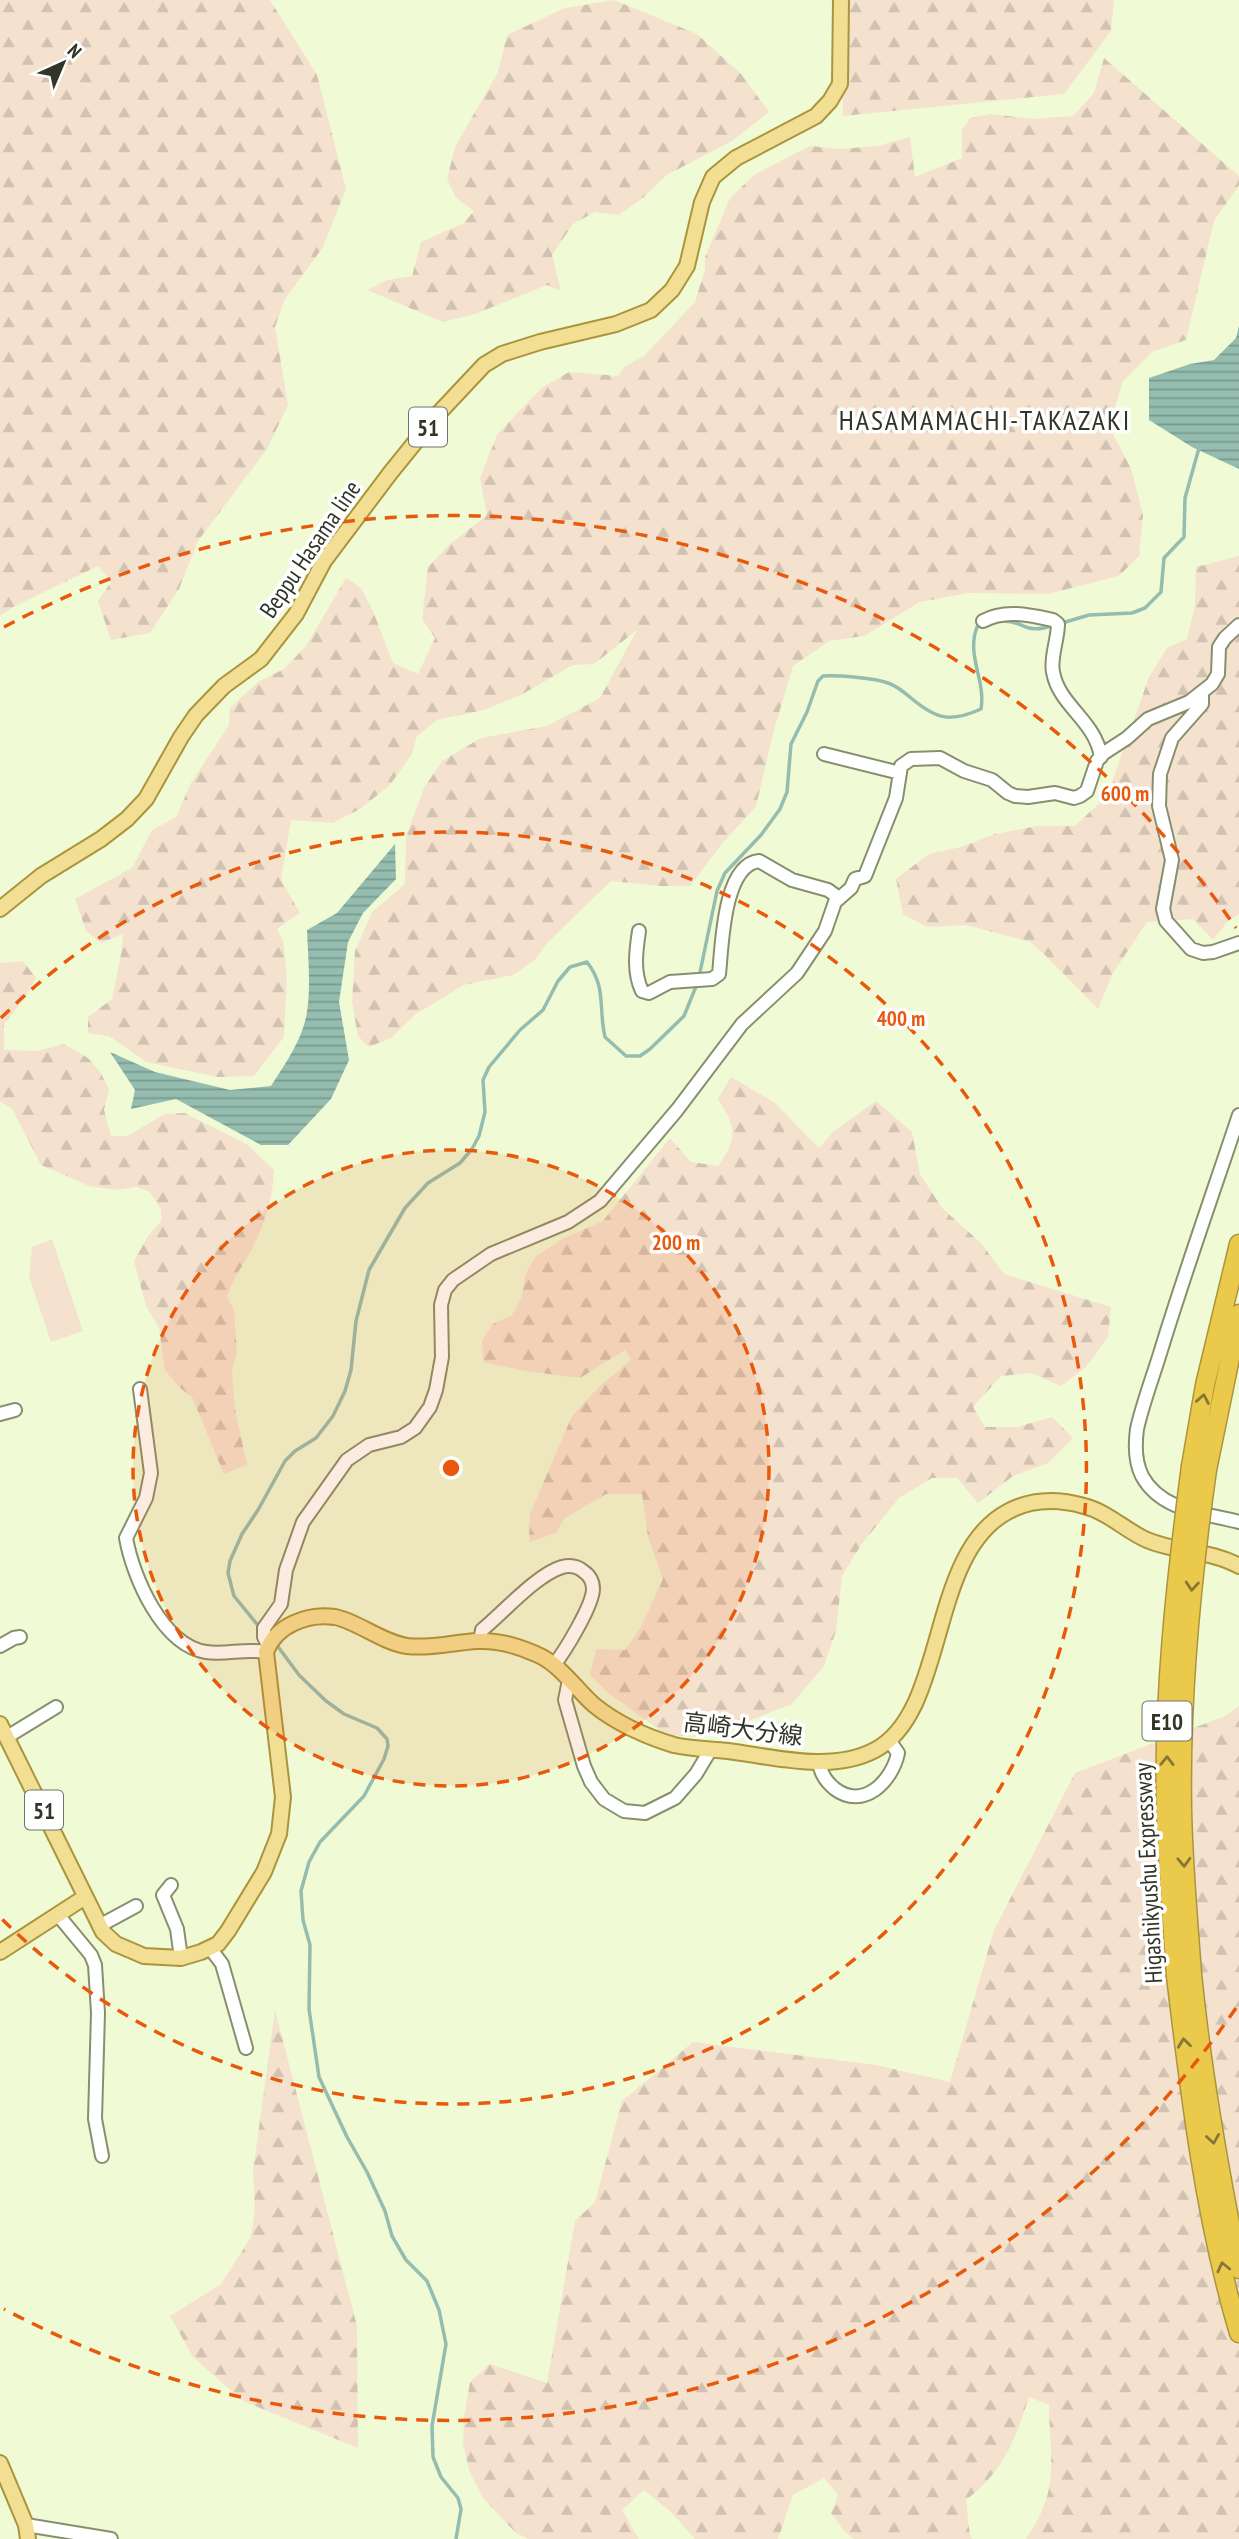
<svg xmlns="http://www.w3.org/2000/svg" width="1239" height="2539" viewBox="0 0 1239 2539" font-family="'PT Sans Narrow','Noto Sans JP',sans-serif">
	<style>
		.green { fill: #f4e2cf }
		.forest { fill: url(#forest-firs) }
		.water { fill: url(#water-rules) }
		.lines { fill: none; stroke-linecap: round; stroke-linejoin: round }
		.stream { stroke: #94bdaf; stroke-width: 3.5 }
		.minor-casing { stroke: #87906e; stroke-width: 16 }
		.major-casing { stroke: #aa953e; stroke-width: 18 }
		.highway-casing { stroke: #aa953e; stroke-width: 21 }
		.minor { stroke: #fff; stroke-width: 12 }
		.major { stroke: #f3df93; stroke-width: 14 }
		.highway { stroke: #ebc94b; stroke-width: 18 }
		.highway-bridge-casing { stroke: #aa953e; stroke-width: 21; stroke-linecap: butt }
		.highway-bridge { stroke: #ebc94b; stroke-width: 18 }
		.oneway { stroke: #857837 }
		.ring { fill: none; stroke: #e8590c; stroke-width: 3.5; stroke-dasharray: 12 9 }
		.labels { text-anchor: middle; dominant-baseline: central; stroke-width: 7; stroke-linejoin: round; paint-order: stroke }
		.shield { fill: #fff; stroke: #6f7268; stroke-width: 2 }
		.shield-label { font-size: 23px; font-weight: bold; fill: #313527 }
		.street-label { font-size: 24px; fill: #313527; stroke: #fff }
		.quarter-label { font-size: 28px; letter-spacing: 2px; fill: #313527; stroke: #fff }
		.centre { fill: #e8590c; stroke: #fff; stroke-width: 3.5 }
		.ring-label { font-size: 21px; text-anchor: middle; font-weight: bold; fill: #e8590c; stroke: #fff; stroke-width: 7; stroke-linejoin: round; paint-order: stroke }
	</style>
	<defs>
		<pattern id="forest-firs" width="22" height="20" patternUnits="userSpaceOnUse" patternTransform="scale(1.75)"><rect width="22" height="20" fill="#f4e2cf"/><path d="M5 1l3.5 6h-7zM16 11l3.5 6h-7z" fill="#d2c2b2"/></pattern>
		<pattern id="water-rules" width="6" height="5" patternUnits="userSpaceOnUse" patternTransform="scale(1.75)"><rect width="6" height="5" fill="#94bdaf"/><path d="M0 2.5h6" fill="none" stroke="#799a8e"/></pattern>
	</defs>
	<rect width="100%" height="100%" fill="#f0fbd6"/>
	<path class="green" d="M52,1239L83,1331L51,1342L29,1277L32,1247Z"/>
	<path class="forest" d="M0,0H270L317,75L346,189L323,247L285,299L275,327L288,405L267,449L198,541L179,589L150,633L111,640L98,601L111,582L98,566L13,607L0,616Z
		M614,0L697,34L742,75L769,112L732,141L665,176L644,197L619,215L595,212L573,224L552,255L561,291L547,285L475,314L443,322L367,290L387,280L412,276L421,242L464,223L474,211L456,198L447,179L455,147L498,72L507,35L565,8Z
		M840,0H1114L1111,31L1064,94L843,116Z
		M1104,58L1239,176V185L1214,221L1186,340L1152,352L1123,381L1109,426L1132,471L1143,515L1139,556L1119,576L1048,594L969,593L920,602L864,636L829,641L793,666L774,730L756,806L721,845L690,886H661L611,881L546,944L536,959L513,975L464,985L416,1014L391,1038L369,1047L358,1036L352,1002L355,951L372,912L405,884L406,836L424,788L442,761L481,738L547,726L600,698L637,630L594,664L573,665L521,695L484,710L437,720L417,736L412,754L390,785L360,809L333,823L291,820L281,880L300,913L277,929L283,941L287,975L284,1037L254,1076L218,1077L146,1062L109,1036L88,1033V1017L112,999L122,949L123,934L101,943L86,931L75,899L132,868L152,830L176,817L191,783L229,725L230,708L258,682L284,669L306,646L346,578L361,588L373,611L393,663L418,674L435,638L422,619L428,567L450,544L487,515L480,478L497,435L517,413L543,387L569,372L618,376L624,367L644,356L695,302L705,269V257L730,198L754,175L810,146L841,149L877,146L910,137L915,177L962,158V130L970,118L991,114L1032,119L1073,116L1094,93Z
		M1239,556V914L1227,922L1213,940L1193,919L1147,922L1113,973L1098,1009L1044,954L1030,942L966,925L927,927L903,914L896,879L929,854L961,847L995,834L1037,826H1075L1107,796L1149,677L1167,648L1187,639L1195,605L1196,567Z
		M23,961L36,978L25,998L4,1024V1050L37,1051L64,1044L88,1058L101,1073L109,1090L104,1110L111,1136H127L165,1114L185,1113L248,1145L274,1170C273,1198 265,1224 252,1249C242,1267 234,1276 227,1297L234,1310L237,1353L232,1371L235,1409L247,1465L224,1474L192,1397L179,1387L165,1370L159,1328L146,1306L134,1261L148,1236L161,1221V1210L150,1192L136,1187L118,1190L89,1186L41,1165L12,1109L0,1101V963Z
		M731,1077L774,1102L819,1148L834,1131L876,1101L912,1132L920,1174L942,1208L981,1243L1004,1274L1111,1307L1108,1337L1086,1367L1061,1386L1031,1373L1001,1376L973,1407L985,1427H1017L1052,1417L1073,1438L1048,1463L1013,1476L978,1503L957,1478H932L899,1498L861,1545L842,1576L836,1631L824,1666L792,1704L731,1728L700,1737L666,1735L607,1692L590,1675L596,1649L625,1650L641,1627L663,1579L648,1537L642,1494H606L565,1518L556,1533L529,1542L530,1514L572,1416L600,1386L631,1360L625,1350L580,1378L525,1371L483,1362L482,1340L493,1324L512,1315L522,1296L525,1276L535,1257L564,1238L603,1221L670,1138L691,1162L718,1166C738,1138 736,1126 718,1099Z
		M1239,1706V2539H1026C1036,2524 1046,2506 1049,2488C1054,2462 1049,2432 1049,2405L1029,2397C1015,2440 1004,2471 966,2500L970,2536L973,2539H854L844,2531L831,2513L838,2495L824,2478L793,2495L778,2539H695L672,2513L644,2490L622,2510L639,2539H528L515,2532L484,2499L470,2473L463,2444L464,2417L470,2382L490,2364L547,2383L575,2221L595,2202L622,2101L693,2042L876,2065L950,2082L994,1930L1075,1773L1225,1716Z
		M275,2010L357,2326L358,2448L243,2401L193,2357L170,2316L221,2284L251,2237L255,2210L253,2171Z"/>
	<path class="water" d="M1239,326V469L1192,447L1149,420V378L1190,364L1214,360L1236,338Z
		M395,844L396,879L363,913L348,942L339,1002L349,1060L331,1099L288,1145H261L176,1099L131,1109L135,1090L110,1052L155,1072L230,1090L271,1086C285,1064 303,1039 307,1012C311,985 308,957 307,930L337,913Z"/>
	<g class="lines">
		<path class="stream" d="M1002,621C1025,620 1023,636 1054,625
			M1062,623L1089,615L1132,613L1145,608L1161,592L1164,558L1184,537L1185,498L1199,448
			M699,977L717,891L725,873L761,835L780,809L787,792L791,744L807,712L818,681L823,676C837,675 875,678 888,683C897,686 904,692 911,698C936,719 950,723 981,709C986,680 966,656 977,627L981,626
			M261,1629L234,1596L228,1573L230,1561L242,1534L258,1510L285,1461L295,1451L316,1438L333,1416L345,1391L351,1370L356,1321L369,1270L405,1208L428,1183L460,1163L472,1149L479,1136L485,1112L483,1080L489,1067L520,1030L543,1010L558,981L570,967L587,962C607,988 598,1007 605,1037L626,1056H640L650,1049L684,1016L697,984
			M276,1644L299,1675L326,1701L344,1714L377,1728L387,1739L388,1746L384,1759L364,1796L320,1842L309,1862L301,1891L303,1920L310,1945L309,2009L319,2077L347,2137L367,2172L385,2211L392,2236L406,2260L427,2281L439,2310L446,2344L432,2426L433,2457L441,2477L458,2498L461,2509L456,2539"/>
		<defs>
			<path id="minor" d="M983,621C1005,609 1030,615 1053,620L1058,624C1058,639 1050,658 1053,672C1059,706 1095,720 1101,757
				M1202,693V704L1172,738L1160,774L1159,806L1172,860L1163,909L1166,921L1191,949L1203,953L1213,952L1239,943
				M824,754L900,773
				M639,931C636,951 633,972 642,991L649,993L670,982L712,979L719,974C722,947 723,865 759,861L792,880L828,890L839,898
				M1239,1115C1213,1193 1186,1269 1162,1347C1154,1374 1143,1402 1137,1429C1135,1444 1135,1462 1142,1476C1161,1511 1204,1513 1239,1522
				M140,1389L151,1473L146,1498L126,1538C133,1577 162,1645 206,1652C226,1655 246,1648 266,1652
				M0,1414L15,1410
				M480,1641L482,1630C504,1612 536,1575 562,1567C570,1565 577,1566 583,1571C589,1575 593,1581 593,1589C593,1605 565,1651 554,1665
				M268,1645L264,1637V1628L281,1604L286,1570L303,1522L347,1460L369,1445L401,1437L415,1428L430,1407L436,1390L442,1357L441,1305L445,1290L453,1280L491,1254L568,1222L600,1201L677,1110L742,1024L797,973L825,931L835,902L851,888L855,879L865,876L896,798L901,766L911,759L940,758L964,771L992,780L1008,793L1015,796L1028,797L1055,793L1074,798L1080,796L1087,791L1097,761L1104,753L1127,738L1148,719L1189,702L1212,684L1218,674L1219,647L1225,638L1239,625
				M0,1646L14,1638L20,1637
				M569,1680L565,1700L584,1766L591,1782L604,1799L624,1811L645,1813L675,1798L696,1774L711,1749
				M7,1737L56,1707
				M819,1761C820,1773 825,1781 835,1789C863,1810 892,1782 898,1753L889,1740
				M171,1885L163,1895L177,1929L181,1958
				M58,1915L91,1955L95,1965L98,2013L95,2119L102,2156
				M99,1926L136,1906
				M210,1948L222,1964L246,2048
				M26,2525L111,2539"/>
			<path id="major" d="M0,909L41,876L101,839L127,819L146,799L181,737L196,715L224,686L261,659L296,614L324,561L391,472L438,414L484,365L502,354L540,342L616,324L651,310L672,290L687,266L702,202L713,177L736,158L816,116L830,101L840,84L841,0
				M0,1724L103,1932L116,1944L144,1956L181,1958L201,1952L218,1944L228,1931L264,1872L279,1834L283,1797L266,1652C276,1625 308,1613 335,1617C357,1621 381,1642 407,1646C431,1649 454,1642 478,1641C499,1640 518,1646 536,1654C560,1664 575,1688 594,1705C616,1723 647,1737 674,1745C691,1749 710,1749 728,1751C774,1757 832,1773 875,1750C949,1711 927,1553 1009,1511C1032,1499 1059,1499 1084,1506C1108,1512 1126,1531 1147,1540C1177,1553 1211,1550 1239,1566
				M0,1952L85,1897
				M0,2463L26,2525L28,2539"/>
			<path id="highway" d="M1191,1466L1205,1385L1239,1244
				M1207,1470L1239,1314
				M1192,1974C1202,2074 1219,2171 1239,2269
				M1176,1976C1190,2094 1205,2219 1239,2333"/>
		</defs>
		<use href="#minor" class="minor-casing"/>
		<use href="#major" class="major-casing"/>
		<use href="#highway" class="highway-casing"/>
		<use href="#minor" class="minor"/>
		<use href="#major" class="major"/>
		<use href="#highway" class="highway"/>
		<defs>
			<path id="highway-bridge" d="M1192,1974C1188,1919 1183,1864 1182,1809C1180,1696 1191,1582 1207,1470
				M1176,1976C1172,1921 1168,1866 1166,1811C1163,1696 1176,1581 1191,1466"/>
		</defs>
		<use href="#highway-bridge" class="highway-bridge-casing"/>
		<use href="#highway-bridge" class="highway-bridge"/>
	</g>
	<defs><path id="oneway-chevron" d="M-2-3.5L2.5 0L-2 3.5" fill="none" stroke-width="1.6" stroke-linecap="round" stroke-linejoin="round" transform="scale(1.75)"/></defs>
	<g class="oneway">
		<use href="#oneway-chevron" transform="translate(1203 1399) rotate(-80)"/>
		<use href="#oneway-chevron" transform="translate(1192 1586) rotate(95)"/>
		<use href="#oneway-chevron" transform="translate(1167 1761) rotate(-89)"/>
		<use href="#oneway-chevron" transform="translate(1184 1862) rotate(88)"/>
		<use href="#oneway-chevron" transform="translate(1184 2043) rotate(-97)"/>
		<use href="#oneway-chevron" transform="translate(1213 2139) rotate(81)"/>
		<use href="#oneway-chevron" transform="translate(1223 2267) rotate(-103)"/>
	</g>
	<circle cx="451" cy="1468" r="318" fill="#e8590c" fill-opacity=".12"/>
	<g class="ring">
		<circle cx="451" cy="1468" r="318"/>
		<path d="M1 1018A636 636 0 1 1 1 1918"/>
		<path d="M1236 2008A953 953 0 0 1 4 2309M4 627A953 953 0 0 1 1236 928"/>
	</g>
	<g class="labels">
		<g class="shield">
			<rect x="409" y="407.5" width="38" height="39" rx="5"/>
			<rect x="1142.5" y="1701.5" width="49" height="39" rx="5"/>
			<rect x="25" y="1790.5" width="38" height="39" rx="5"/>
		</g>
		<g class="shield-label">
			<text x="428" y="427">51</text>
			<text x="1167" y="1721">E10</text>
			<text x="44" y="1810">51</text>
		</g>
		<g class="street-label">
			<text transform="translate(310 549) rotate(-56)">Beppu Hasama line</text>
			<text transform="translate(743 1729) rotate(7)">高崎大分線</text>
			<text transform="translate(1148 1873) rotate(-93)">Higashikyushu Expressway</text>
		</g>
		<g class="quarter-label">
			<text x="985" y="419">HASAMAMACHI-TAKAZAKI</text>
		</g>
	</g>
	<circle cx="451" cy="1468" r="10" class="centre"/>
	<g class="ring-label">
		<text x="1125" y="801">600 m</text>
		<text x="901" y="1026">400 m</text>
		<text x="676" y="1250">200 m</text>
	</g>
	<g transform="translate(63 63) rotate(44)" stroke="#ffffff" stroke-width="5" paint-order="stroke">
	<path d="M0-5L12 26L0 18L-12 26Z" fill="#313527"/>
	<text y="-10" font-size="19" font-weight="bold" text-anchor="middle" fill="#313527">N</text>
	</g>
</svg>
